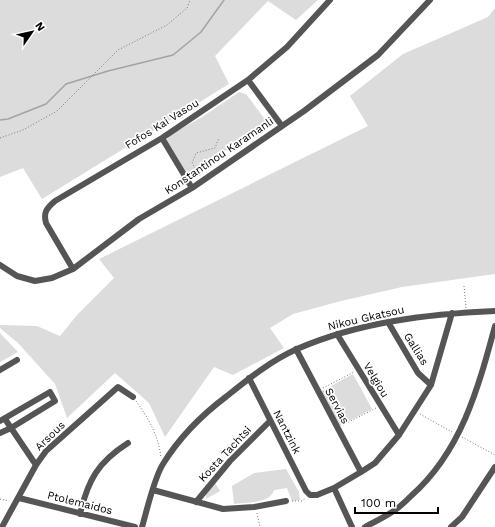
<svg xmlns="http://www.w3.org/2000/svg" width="495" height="527" viewBox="0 0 495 527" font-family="'Work Sans',sans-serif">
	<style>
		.green { fill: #dcdcdc }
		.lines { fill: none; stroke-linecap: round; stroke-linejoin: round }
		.stream { stroke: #a3a3a3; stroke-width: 1.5 }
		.path { stroke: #777; stroke-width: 1; stroke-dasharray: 1 2; stroke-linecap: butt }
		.minor { stroke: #555; stroke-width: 6 }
		.labels { text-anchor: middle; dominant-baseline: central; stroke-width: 3.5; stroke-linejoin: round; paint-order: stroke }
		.street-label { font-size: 11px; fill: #000; stroke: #fff }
	</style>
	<rect width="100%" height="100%" fill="#fff"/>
	<path class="green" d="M0,0H318L296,20L268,1L215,56L229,84L42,199L23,168L0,177Z
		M495,8V274L402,287L341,301L293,314L270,328L284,348L233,375L214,367L165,437L149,403L115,373L67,418L55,384L18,343L0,328V325L37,326L60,336L77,315L114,278L99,259L368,126L350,96L403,54L488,17Z
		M239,92L246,94L267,122L268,126L265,131L255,138L252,133L209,162L211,166L192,179L187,177L166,141L170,135L202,117Z
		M0,333L18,352L0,362Z
		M353,374L372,409L338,427L320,392Z
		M286,469L299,492L300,500L292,501L287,488L274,490C270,504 246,502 234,504L232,486L254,473Z
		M215,483L220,491L206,499V494Z"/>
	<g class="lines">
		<path class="stream" d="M0,120L8,119L46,104L66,84L108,71L173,55L201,32L224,0"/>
		<path class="path" d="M0,138L23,130L57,111L118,50L167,25L187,8L190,0
			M200,176L192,163L196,153L215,148L219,138
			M464,286L466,308
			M323,388L354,372
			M136,401C149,419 158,435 161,457
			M420,414L452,432
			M343,425L376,408
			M462,437L495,455
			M0,499L9,501
			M292,501H302L306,498
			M257,513L260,527"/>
		<path class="minor" d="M248,80L282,126
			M162,138L192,188
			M0,265L17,276L35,281L52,278L73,269L139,219L192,188L304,111L378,55L430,0
			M73,269L46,223C43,212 47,208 55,201L162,138L248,80L287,47L330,0
			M388,322L418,373L431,385
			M337,334L399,435
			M296,349L361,472
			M0,370L17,360
			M249,378L306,491L310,495H317L334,488L361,472L375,463L399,435L431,385L452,313
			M5,419L36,465
			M0,421L50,392L55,401L11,428L0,433
			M334,488L352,527
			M153,490L223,509L254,507L286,501
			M19,498L135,527
			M196,502L230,461L270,421
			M80,514C88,480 98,462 128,443
			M2,527L36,465L46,451L118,387L133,397
			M142,527C147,510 154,478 163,464C179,438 203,414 227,396C248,379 272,360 297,349C359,322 428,314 495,311
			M365,527C374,522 383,518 392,512C399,508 405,502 411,496C461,452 478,389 495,326
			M451,527L462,517L495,467"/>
	</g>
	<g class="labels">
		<g class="street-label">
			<text transform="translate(162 124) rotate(-32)">Fofos Kai Vasou</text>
			<text transform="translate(219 156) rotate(-34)">Konstantinou Karamanli</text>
			<text transform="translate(366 318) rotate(-13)">Nikou Gkatsou</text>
			<text transform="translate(416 349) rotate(58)">Gallias</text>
			<text transform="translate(376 380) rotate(59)">Velgiou</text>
			<text transform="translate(337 406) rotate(62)">Servias</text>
			<text transform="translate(287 432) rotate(63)">Nantzink</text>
			<text transform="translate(50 436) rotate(-44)">Arsous</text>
			<text transform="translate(225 454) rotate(-47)">Kosta Tachtsi</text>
			<text transform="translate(80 503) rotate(14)">Ptolemaidos</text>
		</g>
	</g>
	<g transform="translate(32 32) rotate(56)" stroke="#ffffff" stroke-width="3" paint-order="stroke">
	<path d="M0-3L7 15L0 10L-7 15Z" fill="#000000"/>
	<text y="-6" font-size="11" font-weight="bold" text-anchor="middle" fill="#000000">N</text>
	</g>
	<path d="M355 507v6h83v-6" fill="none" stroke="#000000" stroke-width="2"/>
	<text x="361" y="507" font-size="12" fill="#000000" stroke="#ffffff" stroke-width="3" paint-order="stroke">100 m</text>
</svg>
